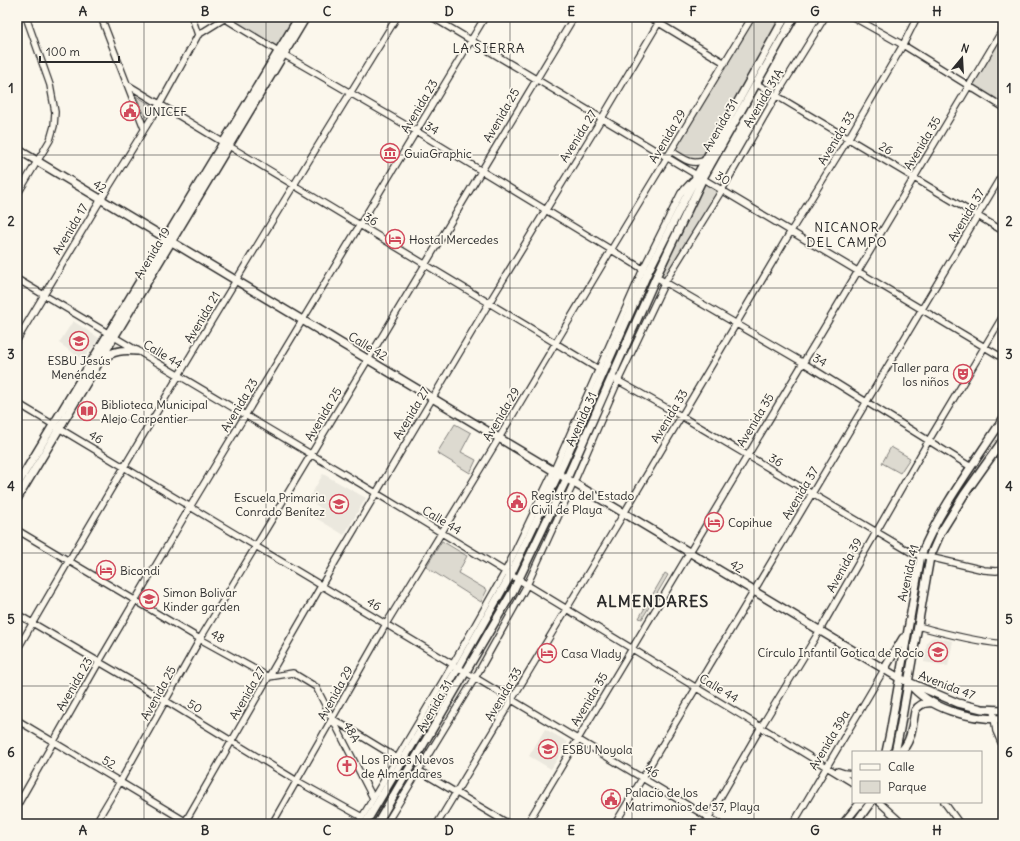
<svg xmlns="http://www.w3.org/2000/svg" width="1020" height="841" viewBox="0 0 1020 841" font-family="Delius,sans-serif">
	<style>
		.built { fill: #ebe8de }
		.green { fill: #dddad0; stroke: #84827e }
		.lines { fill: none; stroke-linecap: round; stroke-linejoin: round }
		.minor-casing { stroke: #2b2b2b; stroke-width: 8 }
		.major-casing { stroke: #2b2b2b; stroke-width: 10 }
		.minor { stroke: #fbf7ec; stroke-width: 5.5 }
		.major { stroke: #fbf7ec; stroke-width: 7 }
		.grid { fill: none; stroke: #2b2b2b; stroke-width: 1; stroke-opacity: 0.55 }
		.labels { text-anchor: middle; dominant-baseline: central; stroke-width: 3.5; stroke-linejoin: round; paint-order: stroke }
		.street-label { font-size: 12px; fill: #2b2b2b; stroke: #fbf7ec }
		.poi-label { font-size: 12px; fill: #2b2b2b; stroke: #fbf7ec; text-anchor: start }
		.neighbourhood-label { font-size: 13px; letter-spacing: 1px; fill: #2b2b2b; stroke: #fbf7ec }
		.district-label { font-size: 16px; font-weight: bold; letter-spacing: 1px; fill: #2b2b2b; stroke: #fbf7ec }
		.neatline { fill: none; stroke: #2b2b2b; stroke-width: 1.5 }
		.grid-label { font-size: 13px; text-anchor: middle; font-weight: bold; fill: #2b2b2b }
	</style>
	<rect width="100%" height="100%" fill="#fbf7ec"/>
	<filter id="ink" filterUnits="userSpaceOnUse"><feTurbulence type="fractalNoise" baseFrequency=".025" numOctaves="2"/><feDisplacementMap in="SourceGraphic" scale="8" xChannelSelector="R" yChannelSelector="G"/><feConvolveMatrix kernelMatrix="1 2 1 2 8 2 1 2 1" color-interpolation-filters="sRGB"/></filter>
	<g filter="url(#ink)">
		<path class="built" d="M73,321L99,338L83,360L59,343Z
			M323,474L366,498L344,535L316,518L321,508L308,500Z
			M935,637L953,641L948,666L924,662L927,642L931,638Z
			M545,729L568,742L551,769L529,756Z"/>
		<path class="green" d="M231,17H296L276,48L228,19Z
			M752,17H785L706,160H694L671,151Z
			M1003,29V107L968,85Z
			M136,96L153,106L146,117Z
			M703,178L722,190L665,280L656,277Z
			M698,180L653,275L566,471L564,469L651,274Z
			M455,424L471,433L461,452L476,460L470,473L437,453Z
			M891,447L910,458L900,473L882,463Z
			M559,481L561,482L519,571H517Z
			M442,541L467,556L458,573L487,590L481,602L426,567Z
			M665,573L668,575L642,619L639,618Z
			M510,584L511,585L464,669L463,668Z
			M460,672H462L372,824H370Z
			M917,688L959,707L987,712V715C959,712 939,704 917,688Z"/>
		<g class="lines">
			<defs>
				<path id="minor" d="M101,17L144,128
					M192,17L198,35
					M432,17L1003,358
					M649,17L725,63
					M853,17L903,45L1003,107
					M224,18L283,54L416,131L646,271
					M757,84L1003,231
					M128,85L600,370
					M671,151C685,159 690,166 706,160
					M17,195L50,140L54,126L55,112L50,85L26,17
					M656,277L802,362L971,467
					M17,279L376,493L853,783
					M17,340L97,206L160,104L198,35L227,17
					M615,379L681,416L912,553L984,570L996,571L1003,570
					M17,403L719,824
					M995,452L1003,449
					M17,530L200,639L269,677L293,673L316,687L373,798
					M17,614L166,701L297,781L362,817
					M918,626C946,634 974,641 1003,644
					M17,650C140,437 268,226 397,17
					M993,710L996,731L1003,747
					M333,719L397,758
					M17,720L190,824
					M418,770L509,824
					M838,771L844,773L853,774
					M879,802L903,824
					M944,802L960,824
					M17,806L99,662L190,507L485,17
					M95,824L120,782L200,639L574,17
					M184,824L321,586L489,303L602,118L662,17
					M272,824L386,624L499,438L611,250L752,17
					M358,824L453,664L505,572L554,470L643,269L681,193L692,181
					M386,824L475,678L527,585L574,482L618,381L665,282L722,190L776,96L825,17
					M437,824L620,520L791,231L848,139L903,45L917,17
					M527,824L1003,29
					M615,824L1003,173
					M705,824L761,727L820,630L929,440L1003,316
					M793,824L885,668"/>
				<path id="major" d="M17,149L899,678L958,703L982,709L1003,710
					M103,359C113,350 124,350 137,351
					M17,485L299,17
					M17,499L306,17
					M885,668L903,638
					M908,682C930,710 969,719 1003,719
					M886,752L890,733L921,555C941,506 974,464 1003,419
					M895,752L900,729L930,557L941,532L964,495L1003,440
					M900,752C912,742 912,725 915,711C919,704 925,702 933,703
					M365,824L458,668L510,576L563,464L648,272L697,175L785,17
					M377,824L513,591L567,478L656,277L703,178L794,17
					M843,824L861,802
					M855,824L871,802"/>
			</defs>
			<use href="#minor" class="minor-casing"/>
			<use href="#major" class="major-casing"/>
			<use href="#minor" class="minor"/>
			<use href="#major" class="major"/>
		</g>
	</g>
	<path class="grid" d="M144,17V824M266,17V824M388,17V824M510,17V824M632,17V824M754,17V824M876,17V752M17,155H1003M17,288H1003M17,420H1003M17,553H1003M17,686H1003M876,802V824"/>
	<defs>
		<symbol id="civic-ring" viewBox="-11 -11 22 22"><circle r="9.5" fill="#fbf7ec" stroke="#d1495b" stroke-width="1.5"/><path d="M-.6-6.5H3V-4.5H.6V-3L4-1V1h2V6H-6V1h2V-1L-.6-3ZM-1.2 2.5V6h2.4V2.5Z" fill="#d1495b"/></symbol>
		<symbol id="museum-ring" viewBox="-11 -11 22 22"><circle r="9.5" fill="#fbf7ec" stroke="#d1495b" stroke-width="1.5"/><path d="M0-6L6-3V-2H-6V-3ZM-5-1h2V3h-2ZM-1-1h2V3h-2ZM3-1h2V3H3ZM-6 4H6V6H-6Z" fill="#d1495b"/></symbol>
		<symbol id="hotel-ring" viewBox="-11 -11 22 22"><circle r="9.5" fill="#fbf7ec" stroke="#d1495b" stroke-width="1.5"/><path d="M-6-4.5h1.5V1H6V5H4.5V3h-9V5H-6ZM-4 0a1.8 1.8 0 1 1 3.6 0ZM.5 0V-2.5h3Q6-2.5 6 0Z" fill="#d1495b"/></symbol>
		<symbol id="school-ring" viewBox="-11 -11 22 22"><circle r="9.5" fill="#fbf7ec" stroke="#d1495b" stroke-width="1.5"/><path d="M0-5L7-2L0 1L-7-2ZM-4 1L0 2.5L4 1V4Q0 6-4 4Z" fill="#d1495b"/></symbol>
		<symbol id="theatre-ring" viewBox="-11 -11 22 22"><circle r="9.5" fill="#fbf7ec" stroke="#d1495b" stroke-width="1.5"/><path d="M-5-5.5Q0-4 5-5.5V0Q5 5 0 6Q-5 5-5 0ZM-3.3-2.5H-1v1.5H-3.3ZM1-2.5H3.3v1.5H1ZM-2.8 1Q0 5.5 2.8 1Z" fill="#d1495b"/></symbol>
		<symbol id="library-ring" viewBox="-11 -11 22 22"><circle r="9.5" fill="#fbf7ec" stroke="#d1495b" stroke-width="1.5"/><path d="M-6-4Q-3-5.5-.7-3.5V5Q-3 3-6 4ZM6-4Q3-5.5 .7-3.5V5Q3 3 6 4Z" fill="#d1495b"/></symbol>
		<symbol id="church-ring" viewBox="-11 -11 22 22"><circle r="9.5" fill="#fbf7ec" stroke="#d1495b" stroke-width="1.5"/><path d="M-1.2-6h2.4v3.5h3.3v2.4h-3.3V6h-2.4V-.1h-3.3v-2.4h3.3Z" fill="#d1495b"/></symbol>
	</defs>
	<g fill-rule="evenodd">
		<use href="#civic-ring" x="119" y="100" width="22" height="22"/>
		<use href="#museum-ring" x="379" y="142" width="22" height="22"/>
		<use href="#hotel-ring" x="384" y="228" width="22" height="22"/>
		<use href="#school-ring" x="68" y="330" width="22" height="22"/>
		<use href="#theatre-ring" x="952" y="363" width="22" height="22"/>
		<use href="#library-ring" x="76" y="400" width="22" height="22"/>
		<use href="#civic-ring" x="506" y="491" width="22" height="22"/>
		<use href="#school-ring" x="328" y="493" width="22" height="22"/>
		<use href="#hotel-ring" x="703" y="511" width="22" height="22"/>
		<use href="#hotel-ring" x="95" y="559" width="22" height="22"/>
		<use href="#school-ring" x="138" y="588" width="22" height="22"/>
		<use href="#school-ring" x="927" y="641" width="22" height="22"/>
		<use href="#hotel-ring" x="536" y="642" width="22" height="22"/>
		<use href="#school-ring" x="537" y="738" width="22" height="22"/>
		<use href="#church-ring" x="336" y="755" width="22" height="22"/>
		<use href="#civic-ring" x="600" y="788" width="22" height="22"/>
	</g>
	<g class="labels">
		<g class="street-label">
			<text transform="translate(763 98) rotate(-59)">Avenida 31A</text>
			<text transform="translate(419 106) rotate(-59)">Avenida 23</text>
			<text transform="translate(501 115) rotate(-60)">Avenida 25</text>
			<text transform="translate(720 125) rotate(-60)">Avenida 31</text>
			<text transform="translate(432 128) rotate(31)">34</text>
			<text transform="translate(578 136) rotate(-58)">Avenida 27</text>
			<text transform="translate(667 136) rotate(-59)">Avenida 29</text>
			<text transform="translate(836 138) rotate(-59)">Avenida 33</text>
			<text transform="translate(922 143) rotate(-59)">Avenida 35</text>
			<text transform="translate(886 148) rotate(31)">26</text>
			<text transform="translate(723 178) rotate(31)">30</text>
			<text transform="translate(100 186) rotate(31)">42</text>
			<text transform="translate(966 215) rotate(-59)">Avenida 37</text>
			<text transform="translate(371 219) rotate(31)">36</text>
			<text transform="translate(70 229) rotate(-59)">Avenida 17</text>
			<text transform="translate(152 253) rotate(-59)">Avenida 19</text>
			<text transform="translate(202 317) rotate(-59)">Avenida 21</text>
			<text transform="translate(368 346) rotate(31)">Calle 42</text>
			<text transform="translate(163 354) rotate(31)">Calle 44</text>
			<text transform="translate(820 360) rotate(31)">34</text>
			<text transform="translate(239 405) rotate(-59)">Avenida 23</text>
			<text transform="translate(411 413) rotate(-59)">Avenida 27</text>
			<text transform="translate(323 414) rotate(-59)">Avenida 25</text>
			<text transform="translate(501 414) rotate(-59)">Avenida 29</text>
			<text transform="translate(669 416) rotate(-59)">Avenida 33</text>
			<text transform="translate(581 419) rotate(-66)">Avenida 31</text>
			<text transform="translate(755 420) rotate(-59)">Avenida 35</text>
			<text transform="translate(96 437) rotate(31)">46</text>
			<text transform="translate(776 460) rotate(31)">36</text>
			<text transform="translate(800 493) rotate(-59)">Avenida 37</text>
			<text transform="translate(442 520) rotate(31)">Calle 44</text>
			<text transform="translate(844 565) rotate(-61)">Avenida 39</text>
			<text transform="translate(737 566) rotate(31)">42</text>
			<text transform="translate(908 573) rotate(-77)">Avenida 41</text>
			<text transform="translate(374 604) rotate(31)">46</text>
			<text transform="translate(218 636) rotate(29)">48</text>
			<text transform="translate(74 684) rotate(-60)">Avenida 23</text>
			<text transform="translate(947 685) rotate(21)">Avenida 47</text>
			<text transform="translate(719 688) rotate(31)">Calle 44</text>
			<text transform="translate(158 693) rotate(-61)">Avenida 25</text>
			<text transform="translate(247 693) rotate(-60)">Avenida 27</text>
			<text transform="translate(335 693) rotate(-61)">Avenida 29</text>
			<text transform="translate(503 694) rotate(-59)">Avenida 33</text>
			<text transform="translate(589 699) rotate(-59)">Avenida 35</text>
			<text transform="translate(195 706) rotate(32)">50</text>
			<text transform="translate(434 706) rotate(-60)">Avenida 31</text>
			<text transform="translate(352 732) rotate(63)">48A</text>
			<text transform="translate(829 740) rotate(-59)">Avenida 39a</text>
			<text transform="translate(109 762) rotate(31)">52</text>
			<text transform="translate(652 771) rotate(31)">46</text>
		</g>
		<g class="poi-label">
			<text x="144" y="111">UNICEF</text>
			<text x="404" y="153">GuiaGraphic</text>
			<text x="409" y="239">Hostal Mercedes</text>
			<text x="79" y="360" text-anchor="middle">ESBU Jesús<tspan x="79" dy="14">Menéndez</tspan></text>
			<text x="949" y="367" text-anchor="end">Taller para<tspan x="949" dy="14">los niños</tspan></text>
			<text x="101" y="404">Biblioteca Municipal<tspan x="101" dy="14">Alejo Carpentier</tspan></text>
			<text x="531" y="495">Registro del Estado<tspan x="531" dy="14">Civil de Playa</tspan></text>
			<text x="325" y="497" text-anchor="end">Escuela Primaria<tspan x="325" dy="14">Conrado Benítez</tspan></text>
			<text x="728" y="522">Copihue</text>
			<text x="120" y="570">Bicondi</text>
			<text x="163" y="592">Simon Bolivar<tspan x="163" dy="14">Kinder garden</tspan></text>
			<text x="924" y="652" text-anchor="end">Círculo Infantil Gotica de Rocío</text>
			<text x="561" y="653">Casa Vlady</text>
			<text x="562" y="749">ESBU Noyola</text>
			<text x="361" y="759">Los Pinos Nuevos<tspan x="361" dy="14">de Almendares</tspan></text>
			<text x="625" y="792">Palacio de los<tspan x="625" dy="14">Matrimonios de 37, Playa</tspan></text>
		</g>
		<g class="neighbourhood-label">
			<text x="489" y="48">LA SIERRA</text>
			<text x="847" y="227">NICANOR<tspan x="847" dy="15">DEL CAMPO</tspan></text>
		</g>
		<g class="district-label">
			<text x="653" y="601">ALMENDARES</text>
		</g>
	</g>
	<rect width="1020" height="841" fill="none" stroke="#fbf7ec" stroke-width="44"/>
	<rect x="852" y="751" width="130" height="52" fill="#fbf7ec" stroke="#a8a59f"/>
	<rect x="860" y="764" width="20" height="6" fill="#fbf7ec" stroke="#a8a59f"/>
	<text x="888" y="771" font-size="12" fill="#2b2b2b">Calle</text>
	<rect x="860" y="781" width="20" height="12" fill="#dddad0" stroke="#a8a59f"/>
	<text x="888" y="791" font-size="12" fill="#2b2b2b">Parque</text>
	<g transform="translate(962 58) rotate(18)" stroke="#fbf7ec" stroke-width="3" paint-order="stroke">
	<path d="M0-3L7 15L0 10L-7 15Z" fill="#2b2b2b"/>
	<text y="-6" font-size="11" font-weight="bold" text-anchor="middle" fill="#2b2b2b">N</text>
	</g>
	<path d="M40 56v6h79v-6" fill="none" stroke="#2b2b2b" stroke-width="2"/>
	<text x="46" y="56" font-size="12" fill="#2b2b2b" stroke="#fbf7ec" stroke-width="3" paint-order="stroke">100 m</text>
	<rect x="22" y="22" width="976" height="797" class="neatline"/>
	<g class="grid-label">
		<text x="83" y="16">A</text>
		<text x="205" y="16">B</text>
		<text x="327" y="16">C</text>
		<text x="449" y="16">D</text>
		<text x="571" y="16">E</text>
		<text x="693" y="16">F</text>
		<text x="815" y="16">G</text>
		<text x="937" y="16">H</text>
		<text x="11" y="93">1</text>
		<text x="1009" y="93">1</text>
		<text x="11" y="226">2</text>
		<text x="1009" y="226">2</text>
		<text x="11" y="359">3</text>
		<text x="1009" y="359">3</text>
		<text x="11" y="491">4</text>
		<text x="1009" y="491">4</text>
		<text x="11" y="624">5</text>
		<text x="1009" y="624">5</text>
		<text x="11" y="757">6</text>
		<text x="1009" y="757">6</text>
		<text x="83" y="835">A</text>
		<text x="205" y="835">B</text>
		<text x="327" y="835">C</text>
		<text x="449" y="835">D</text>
		<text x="571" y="835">E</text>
		<text x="693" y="835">F</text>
		<text x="815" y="835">G</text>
		<text x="937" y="835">H</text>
	</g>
</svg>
